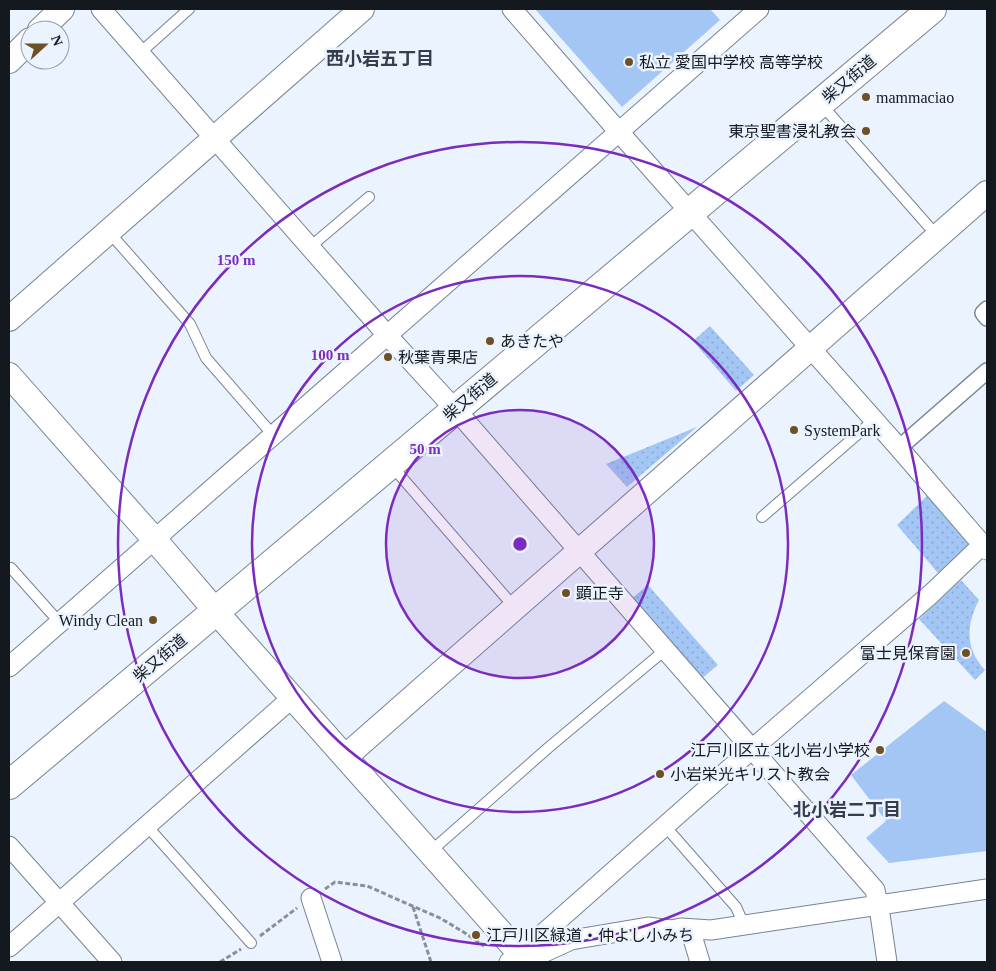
<svg xmlns="http://www.w3.org/2000/svg" width="996" height="971" viewBox="0 0 996 971" font-family="'Times New Roman','Noto Sans JP',serif">
	<style>
		.grass { fill: url(#grass-dots) }
		.pitch { fill: #a3c6f5 }
		.lines { fill: none; stroke-linecap: round; stroke-linejoin: round }
		.service-casing { stroke: #788493; stroke-width: 12 }
		.pedestrian-casing { stroke: #788493; stroke-width: 18 }
		.minor-casing { stroke: #788493; stroke-width: 21 }
		.tertiary-casing { stroke: #788493; stroke-width: 26 }
		.secondary-casing { stroke: #788493; stroke-width: 30 }
		.path { stroke: #8a9099; stroke-width: 3; stroke-dasharray: 5 2.5; stroke-linecap: butt }
		.service { stroke: #fff; stroke-width: 10 }
		.pedestrian { stroke: #fff; stroke-width: 15 }
		.minor { stroke: #fff; stroke-width: 19 }
		.tertiary { stroke: #fff; stroke-width: 24 }
		.secondary { stroke: #fff; stroke-width: 28 }
		.ring { fill: none; stroke: #7b2cbf; stroke-width: 2.5 }
		.poi-dot { fill: #6d5024; stroke: #ebf3fe; stroke-width: 2 }
		.labels { text-anchor: middle; dominant-baseline: central; stroke-width: 5; stroke-linejoin: round; paint-order: stroke }
		.poi-label { font-size: 16px; fill: #14191f; stroke: #ebf3fe; text-anchor: start }
		.street-label { font-size: 16px; fill: #14191f; stroke: #ebf3fe }
		.neighbourhood-label { font-size: 18px; font-weight: bold; fill: #343e4c; stroke: #ebf3fe }
		.centre { fill: #7b2cbf; stroke: #ebf3fe; stroke-width: 2.5 }
		.ring-label { font-size: 15px; text-anchor: middle; font-weight: bold; fill: #7b2cbf; stroke: #ebf3fe; stroke-width: 5; stroke-linejoin: round; paint-order: stroke }
	</style>
	<defs>
		<pattern id="grass-dots" width="8" height="8" patternUnits="userSpaceOnUse" patternTransform="scale(1.25)"><rect width="8" height="8" fill="#a3c6f5"/><path d="M2 2h.1M6 6h.1" fill="none" stroke="#8baad2" stroke-width="1.8" stroke-linecap="round"/></pattern>
	</defs>
	<rect width="100%" height="100%" fill="#ebf3fe"/>
	<path class="grass" d="M710,326L754,375L736,391L693,341Z
		M697,427L627,487L606,464Z
		M929,494L972,542L938,573L897,525Z
		M961,580L979,600C966,625 965,649 985,670L975,680L919,619Z
		M648,585L718,665L701,679L631,599Z"/>
	<path class="pitch" d="M535,9H710L720,20L622,107Z
		M944,701L987,732V851L889,863L866,838L886,821L851,775Z"/>
	<g class="lines">
		<defs>
			<path id="service" d="M140,53L189,9
				M821,104L938,237
				M108,231L190,324L206,358L273,435
				M310,247L369,197
				M391,465L515,608
				M762,517L874,420
				M11,568L60,623
				M147,826L251,943
				M665,826L736,907L744,925
				M430,852L548,748L665,650"/>
			<path id="pedestrian" d="M987,309L983,313L987,318
				M899,448L987,371"/>
			<path id="minor" d="M101,9L387,335L463,418L875,890L880,914L887,962
				M512,9L619,132L899,448L987,550
				M9,667L759,9
				M9,846L112,962
				M311,898L332,962
				M690,929L700,962
				M9,947L292,698
				M525,961L571,940L648,927L671,930L681,928L711,930L987,889
				M509,962L520,954L752,749L931,594L977,550L987,543"/>
			<path id="tertiary" d="M40,30L62,9
				M9,61L30,40
				M9,319L362,9
				M9,375L155,540L226,623L520,954
				M345,757L987,193"/>
			<path id="secondary" d="M9,785L932,9"/>
		</defs>
		<use href="#service" class="service-casing"/>
		<use href="#pedestrian" class="pedestrian-casing"/>
		<use href="#minor" class="minor-casing"/>
		<use href="#tertiary" class="tertiary-casing"/>
		<use href="#secondary" class="secondary-casing"/>
		<path class="path" d="M325,889L335,882L367,886L440,918L465,933L484,946
			M413,907L431,962
			M260,936L297,908
			M220,962L241,949"/>
		<use href="#service" class="service"/>
		<use href="#pedestrian" class="pedestrian"/>
		<use href="#minor" class="minor"/>
		<use href="#tertiary" class="tertiary"/>
		<use href="#secondary" class="secondary"/>
	</g>
	<circle cx="520" cy="544" r="134" fill="#7b2cbf" fill-opacity=".12"/>
	<g class="ring">
		<circle cx="520" cy="544" r="134"/>
		<circle cx="520" cy="544" r="268"/>
		<circle cx="520" cy="544" r="402"/>
	</g>
	<g class="poi-dot">
		<circle cx="629" cy="62" r="5"/>
		<circle cx="866" cy="97" r="5"/>
		<circle cx="866" cy="131" r="5"/>
		<circle cx="490" cy="341" r="5"/>
		<circle cx="388" cy="357" r="5"/>
		<circle cx="794" cy="430" r="5"/>
		<circle cx="566" cy="593" r="5"/>
		<circle cx="153" cy="620" r="5"/>
		<circle cx="966" cy="653" r="5"/>
		<circle cx="880" cy="750" r="5"/>
		<circle cx="660" cy="774" r="5"/>
		<circle cx="476" cy="935" r="5"/>
	</g>
	<g class="labels">
		<g class="poi-label">
			<text x="639" y="62">私立 愛国中学校 高等学校</text>
			<text x="876" y="97">mammaciao</text>
			<text x="856" y="131" text-anchor="end">東京聖書浸礼教会</text>
			<text x="500" y="341">あきたや</text>
			<text x="398" y="357">秋葉青果店</text>
			<text x="804" y="430">SystemPark</text>
			<text x="576" y="593">顕正寺</text>
			<text x="143" y="620" text-anchor="end">Windy Clean</text>
			<text x="956" y="653" text-anchor="end">富士見保育園</text>
			<text x="870" y="750" text-anchor="end">江戸川区立 北小岩小学校</text>
			<text x="670" y="774">小岩栄光キリスト教会</text>
			<text x="486" y="935">江戸川区緑道・仲よし小みち</text>
		</g>
		<g class="street-label">
			<text transform="translate(849 79) rotate(-40)">柴又街道</text>
			<text transform="translate(470 397) rotate(-40)">柴又街道</text>
			<text transform="translate(160 658) rotate(-40)">柴又街道</text>
		</g>
		<g class="neighbourhood-label">
			<text x="380" y="59">西小岩五丁目</text>
			<text x="847" y="810">北小岩二丁目</text>
		</g>
	</g>
	<circle cx="520" cy="544" r="8" class="centre"/>
	<g class="ring-label">
		<text x="236" y="265">150 m</text>
		<text x="330" y="360">100 m</text>
		<text x="425" y="454">50 m</text>
	</g>
	<rect width="996" height="971" fill="none" stroke="#14191f" stroke-width="20"/>
	<g transform="translate(45 45) rotate(69)"><circle r="24" fill="#ebf3fe" stroke="#959ca5"/>
	<path d="M0-4L9 19L0 12L-9 19Z" fill="#6d5024"/>
	<text y="-8" font-size="14" font-weight="bold" text-anchor="middle" fill="#14191f">N</text>
	</g>
</svg>
